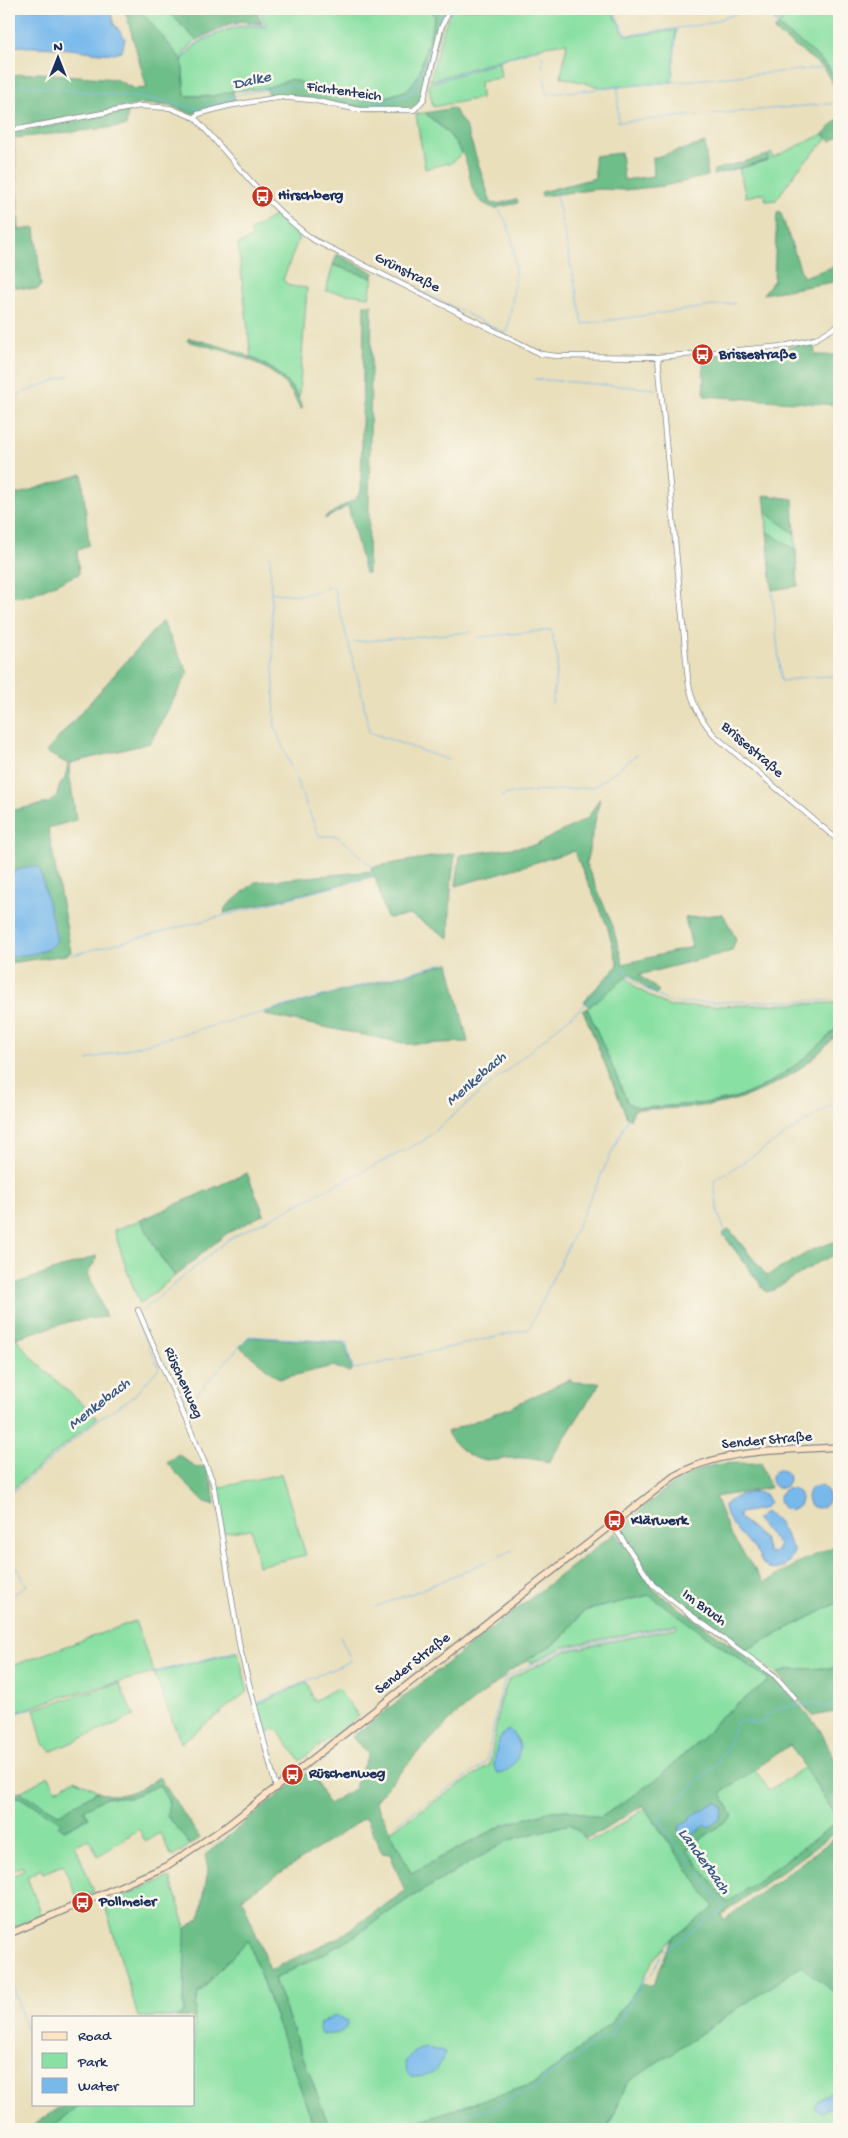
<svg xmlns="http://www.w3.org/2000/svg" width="848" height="2138" viewBox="0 0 848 2138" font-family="'Gochi Hand',sans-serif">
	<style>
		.green { fill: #89e0a3; stroke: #528880 }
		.forest { fill: #6ebe89; stroke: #447674; fill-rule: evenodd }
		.water { fill: #78b9ec; stroke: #4a74a5 }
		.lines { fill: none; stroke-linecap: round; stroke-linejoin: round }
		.stream { stroke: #78b9ec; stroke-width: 1 }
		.minor-casing { stroke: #82878c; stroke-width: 6 }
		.secondary-casing { stroke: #82878c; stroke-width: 8 }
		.minor { stroke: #fff; stroke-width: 4.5 }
		.secondary { stroke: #fee4c5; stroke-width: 5.5 }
		.labels { text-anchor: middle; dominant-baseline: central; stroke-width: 5; stroke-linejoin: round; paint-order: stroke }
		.street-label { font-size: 15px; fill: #1b2f5e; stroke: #fbf7ec }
		.poi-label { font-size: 15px; font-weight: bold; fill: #1b2f5e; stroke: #fbf7ec; text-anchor: start }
		.water-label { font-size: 16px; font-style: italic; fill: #375889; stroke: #fbf7ec }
	</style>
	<rect width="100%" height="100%" fill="#fbf7ec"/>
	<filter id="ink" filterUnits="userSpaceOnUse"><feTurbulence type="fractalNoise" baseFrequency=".02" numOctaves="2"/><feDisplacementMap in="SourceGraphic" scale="10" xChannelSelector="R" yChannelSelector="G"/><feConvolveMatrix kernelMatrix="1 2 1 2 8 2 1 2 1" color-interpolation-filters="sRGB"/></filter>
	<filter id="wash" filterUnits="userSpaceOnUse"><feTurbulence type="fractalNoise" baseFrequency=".0096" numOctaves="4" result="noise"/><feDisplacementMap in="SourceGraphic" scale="20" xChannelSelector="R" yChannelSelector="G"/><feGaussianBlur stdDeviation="1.12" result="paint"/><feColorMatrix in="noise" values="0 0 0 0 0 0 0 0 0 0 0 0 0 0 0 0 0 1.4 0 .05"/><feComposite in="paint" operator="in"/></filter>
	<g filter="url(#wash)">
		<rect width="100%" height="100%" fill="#e9dfbb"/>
		<path class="green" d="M124,9H166L196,40L184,53L183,60C196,43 197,43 217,34C238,25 244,25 266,27L259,9H430L435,15L420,71L415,81L405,91L383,98L320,89L291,80L266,88L233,91L214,96H185L182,60L140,11L126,14Z
			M452,9H611L623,32L628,36L676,30L672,82L604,88L561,77L567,43L544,46L430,81L443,30Z
			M767,9H799L777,23Z
			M803,9H839V84L828,66L793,40L778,25Z
			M499,62L501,78L480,81L481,98L433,107L428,84Z
			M425,113L449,134L462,153L449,165L448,163L425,169L416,114Z
			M823,134L828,138L798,169L776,200L766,201L764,193L746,197L739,169L768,160V155L772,153V158Z
			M277,214L300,235L283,280L290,286L307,288L299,397C288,381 269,365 251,357L238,244L245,242L252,237L250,231Z
			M333,265L373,278L369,297L326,291Z
			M766,512L795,534L796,551L767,531Z
			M626,977L636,988L670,1007L839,1003V1025C815,1052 773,1087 737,1097C715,1104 692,1104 669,1106C658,1107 637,1110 628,1103L587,1008Z
			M141,1220L160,1256L175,1276L140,1304L127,1271L114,1230Z
			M9,1325C28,1363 68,1388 97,1418L9,1492Z
			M281,1474L306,1555L258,1566L251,1529L224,1533L217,1488Z
			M649,1595L769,1680L718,1719L709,1732L657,1779L600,1818L568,1810L552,1811L503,1825L411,1874L390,1831L490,1765L500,1702L509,1679L566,1651L677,1628L676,1624L563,1647L531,1663L528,1659L560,1640L584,1611Z
			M839,1602V1668L789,1669L777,1674L744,1651Z
			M135,1621L154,1673L238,1652L248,1691L181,1743L154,1673L65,1696L9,1715V1667Z
			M307,1682L314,1701L337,1688L359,1716L300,1761L276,1728L264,1734L256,1705Z
			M119,1683L134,1716L52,1751L43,1744L34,1709Z
			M805,1767L839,1821L727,1904L687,1849L732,1816L721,1793L754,1768L769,1790Z
			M49,1776L56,1790L75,1779L98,1791L59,1815L20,1792Z
			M159,1785L169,1802L167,1815L190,1845L172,1857L160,1833L145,1841L139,1829L98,1856L89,1839L75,1845L94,1892L78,1899L63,1865L43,1873L41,1869L27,1877L42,1915L9,1929V1878L24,1870L22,1866L9,1873V1798L19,1797L61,1822L65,1830L89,1817L84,1810L106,1797L129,1798Z
			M645,1809L715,1907L673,1938L652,1962L641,1984L610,2024L561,2064L533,2084L393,2129H330L274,1979L344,1943L408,1899L509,1840L570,1824L588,1841L602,1836Z
			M170,1877L186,1928L184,2011L177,2017H138L104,1902L121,1897Z
			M248,1939L315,2129H49L82,2104H194V2022L198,1994Z
			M801,1966L839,1996V2129H608L627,2083Z"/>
		<path class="forest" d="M166,9H256L262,24L241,21L226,25L196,40Z
			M430,9H448L440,29L421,99L412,108C395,108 378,110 361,108C330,105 302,93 270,97L266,88L291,79L320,89L383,98L405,91L415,81L420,71L435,16Z
			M140,10L182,60L185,96H214L233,91L235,102L192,114L171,106L143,104L9,128V75L40,73L115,79L135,89L147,88L126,14Z
			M778,25C799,44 839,64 839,95L823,67L774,31Z
			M453,108L467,129L491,203L497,204L517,199L518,203L499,207L496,209C463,198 476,178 462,153C453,136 440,125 425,113Z
			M128,111L126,126L14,138L19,230L35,228L41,286L37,290L9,286V257L11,244L9,134Z
			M839,118V136L831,141L823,134Z
			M705,143L708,176L664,186L624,190L598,189L542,196L541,192L595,178L594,156L621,153L624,180L654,176L653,158Z
			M768,155V160L713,175L714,170Z
			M780,211L803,277L839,265V281L763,294L774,280L777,212Z
			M337,254L374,273L373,278L333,265Z
			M364,305H372L368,573H365L348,506L325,519V517L355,499L361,491Z
			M189,338C233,349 285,362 303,408L300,409C283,362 229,352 187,341Z
			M814,341L815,355H839V405L704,396L703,356L785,348Z
			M82,474L89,545L77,551L79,574L30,595L9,597V497Z
			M764,495L793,499L795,534L766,512Z
			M767,531L796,551L798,586L772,590Z
			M162,621L188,673L150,743L71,763L69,771L76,820L48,828L71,952L66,955L9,963V957L45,951L48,905L41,874L9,878V811L49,803L57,795L60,785L65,779L68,764L46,752Z
			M600,798L586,864L612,924L623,964L692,947L685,918L723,914L736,939L732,951L639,975L659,991L656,994L641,984L630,974L589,1007L584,1001L618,965L607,925L574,851L456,886L460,855L535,845L588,818Z
			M455,853L451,887L449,938L411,915L389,918L386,916L375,876L224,913L225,908L255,882L373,871L371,867Z
			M449,963L468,1042L408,1044L265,1015V1012Z
			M587,1008L628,1103C637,1110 658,1107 669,1106C692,1104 715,1104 737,1097C773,1087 815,1052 839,1025V1032C829,1042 820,1053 809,1062C749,1106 707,1109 635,1109L630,1119L627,1118L583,1010Z
			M247,1173L264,1214L226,1234L175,1276L160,1256L141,1220Z
			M729,1229L767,1276L812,1250L839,1240V1253L819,1262L774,1290L766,1292L723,1234Z
			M96,1256V1260L88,1273L106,1317L72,1321L15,1338L9,1325V1286Z
			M250,1337L345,1343L352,1371L348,1372L333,1366L279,1379L240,1347Z
			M570,1379L572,1382L600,1383L549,1462C538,1460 526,1457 514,1458C505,1458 493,1462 483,1460C469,1458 453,1445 447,1432L511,1407Z
			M178,1454L196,1468L205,1466L212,1483L215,1505L203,1501L167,1463Z
			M761,1463L770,1488L715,1497L730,1534L764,1583L802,1561L839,1544V1602L744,1651L657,1584L619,1530C649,1504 680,1469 722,1464C734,1462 748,1464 761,1463Z
			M616,1532L654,1590L774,1676L819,1728L836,1762L839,1765V1820L790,1745L721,1793L733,1816L687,1849L727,1903L839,1821V1830L721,1915L724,1920L839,1835V1996L801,1966L627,2083L607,2129H393L533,2084L561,2064L610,2024L641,1984L653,1985L673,1938L714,1907L643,1805L602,1831L586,1838L570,1824L509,1840L408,1899L344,1943L274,1979L330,2129H315L248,1940L198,1993L194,2022V2017H177L184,2011L185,1932L186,1928L200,1918L208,1870L205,1855L311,1769L328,1804L354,1789L368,1754L352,1737ZM649,1595L769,1680L718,1719L709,1732L657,1779L600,1818L568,1810L552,1811L503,1825L411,1873L375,1801L419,1751L456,1715L503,1678L508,1672L560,1640L584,1611ZM366,1817L382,1853L390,1854L405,1891L341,1936L270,1970L242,1898Z
			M839,1668V1711L813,1716L777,1674L789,1669Z
			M159,1777L200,1838L190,1845L167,1815L169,1802L159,1785L129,1798L106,1797L84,1810L89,1817L64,1830L58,1825L61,1822L19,1797L9,1798V1795L20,1792L59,1814L98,1791C120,1801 141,1790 159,1777Z
			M64,2104H82L49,2129H34L36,2123Z"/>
		<path class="water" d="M9,9H110L114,24L125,38L122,52C104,56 86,50 68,49C48,47 28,47 9,46Z
			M31,866L39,868L41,874L57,940C49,955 24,954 9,957V878H12L14,871Z
			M771 1479a9 9 0 1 1 18 0a9 9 0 1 1-18 0Z
			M807 1497a11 11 0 1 1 22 0a11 11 0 1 1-22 0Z
			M779 1499a11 11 0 1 1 22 0a11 11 0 1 1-22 0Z
			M754,1492L765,1494L770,1503L762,1509L740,1513L739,1518L763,1537L768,1552L772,1553L778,1550L779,1545L756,1520L765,1512L778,1521L794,1551C791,1564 776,1578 763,1564C760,1561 760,1555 756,1551C746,1540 724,1520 724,1505L739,1495Z
			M509,1730C512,1733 518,1739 519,1743C523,1755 510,1772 499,1774L494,1767C495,1755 497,1734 509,1730Z
			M716,1802L723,1807L721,1818L710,1827L704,1825L700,1830L695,1832L691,1838L685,1837L678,1830L679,1827L690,1819V1817Z
			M335,2015L348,2021C346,2034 334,2035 323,2034L319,2029L320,2023Z
			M428,2048L445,2053C438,2072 433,2077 412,2077L407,2072L405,2063C410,2053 417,2049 428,2048Z
			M831,2092L838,2096L835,2106L821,2112L814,2107L820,2098Z"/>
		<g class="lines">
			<path class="stream" d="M613,9L624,31L628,35L706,24L750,9
				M766,10L777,24L801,9
				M542,55L543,67
				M183,58C193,41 224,25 242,24C250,23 258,25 266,26L259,9
				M544,76L547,94L672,82L677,29
				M435,81L541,48
				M673,82L821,68
				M9,84L129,96L164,101L200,109L240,94L290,85L319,92L384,102L410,94L430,53L443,9
				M618,87V122L839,103
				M411,93L419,87
				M556,193L583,324L735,303
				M334,247L505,333L507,332C514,293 524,244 499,210
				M534,379L657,389
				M9,398L70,375
				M270,556L275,726L278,735L319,836H337L371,865
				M772,591L781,681L808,677L839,676
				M272,593L303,595L333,586L361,690L369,732L448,760
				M479,637L551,630L558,659L552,703
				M354,642L471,632
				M501,797L506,794L594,787L638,754
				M72,955L372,877
				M87,1060L444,963
				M769,1287L725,1231L718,1213L714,1181L839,1100
				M142,1311L229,1239L423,1141L601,991L623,969H625L630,978L640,986L671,1003L839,1000
				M185,1407L249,1336L346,1342L353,1369H356L529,1329L628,1118
				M9,1495L99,1419L134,1396L159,1368L137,1321L136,1316L137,1314
				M9,1556L27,1585L9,1598
				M375,1607L421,1590L513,1550
				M241,1639L244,1654
				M154,1672L237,1651
				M257,1703L351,1661L340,1635
				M9,1716L35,1707
				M395,1824L484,1765L487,1761L498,1702L506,1677L565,1649L675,1626
				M9,1972L26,2028L34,2040
				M9,2000L15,1994
				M415,2129L433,2123L440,2125C445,2123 447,2120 451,2118C461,2114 482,2109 492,2109L497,2104L537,2088L541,2085L544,2077L554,2073L568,2062L573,2061L594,2043L612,2036L613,2028L618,2024L641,1984L651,1974L664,1952L723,1909V1906L662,1825L660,1821V1817L718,1763L720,1757L725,1753L736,1723L741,1721L762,1724L766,1716L780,1707L809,1705L813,1703L824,1707L839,1705"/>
		</g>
	</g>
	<g filter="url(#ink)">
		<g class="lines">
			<defs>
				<path id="minor" d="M195,118L198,114L228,106L280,97L312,100L360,110H414L424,99L441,28L450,9
					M9,131L140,106L170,108L195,118C231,157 271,210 314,240L541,354L556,356L658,357L784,346L815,339L839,325
					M658,357L688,680C692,703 700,719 715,736L839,841
					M138,1310L213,1482L240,1649L276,1787
					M612,1524L653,1585L687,1612L775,1676L795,1698"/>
				<path id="secondary" d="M9,1934L167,1866L228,1825L674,1476C723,1448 784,1451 839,1447"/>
			</defs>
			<use href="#minor" class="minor-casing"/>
			<use href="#secondary" class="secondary-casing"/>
			<use href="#minor" class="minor"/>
			<use href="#secondary" class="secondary"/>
		</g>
	</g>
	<defs>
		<symbol id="bus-disc" viewBox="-11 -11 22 22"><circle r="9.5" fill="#c8321e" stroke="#fbf7ec"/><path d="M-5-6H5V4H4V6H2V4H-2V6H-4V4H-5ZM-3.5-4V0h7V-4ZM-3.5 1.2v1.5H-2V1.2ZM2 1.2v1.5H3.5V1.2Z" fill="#fff"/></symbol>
	</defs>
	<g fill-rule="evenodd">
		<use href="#bus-disc" x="250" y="184" width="25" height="25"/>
		<use href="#bus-disc" x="690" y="342" width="25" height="25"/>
		<use href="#bus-disc" x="602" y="1508" width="25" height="25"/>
		<use href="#bus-disc" x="280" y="1762" width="25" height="25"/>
		<use href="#bus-disc" x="70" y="1890" width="25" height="25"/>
	</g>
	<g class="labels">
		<g class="street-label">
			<text transform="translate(344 92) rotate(8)">Fichtenteich</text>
			<text transform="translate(407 273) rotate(27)">Grünstraße</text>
			<text transform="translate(752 750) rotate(41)">Brissestraße</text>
			<text transform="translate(183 1383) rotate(66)">Rüschenweg</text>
			<text transform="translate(767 1441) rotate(-5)">Sender Straße</text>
			<text transform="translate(704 1608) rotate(37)">Im Bruch</text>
			<text transform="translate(413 1664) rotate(-38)">Sender Straße</text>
		</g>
		<g class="poi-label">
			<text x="278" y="196">Hirschberg</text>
			<text x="719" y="355">Brissestraße</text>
			<text x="631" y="1521">Klärwerk</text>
			<text x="309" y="1774">Rüschenweg</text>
			<text x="99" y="1902">Pollmeier</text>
		</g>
		<g class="water-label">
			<text transform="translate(252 82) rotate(-13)">Dalke</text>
			<text transform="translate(477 1080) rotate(-41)">Menkebach</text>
			<text transform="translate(100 1405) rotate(-38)">Menkebach</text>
			<text transform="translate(703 1862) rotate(54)">Landerbach</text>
		</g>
	</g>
	<rect width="848" height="2138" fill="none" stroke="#fbf7ec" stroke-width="30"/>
	<rect x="32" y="2016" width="162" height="90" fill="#fbf7ec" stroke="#a1a7b3"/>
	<rect x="42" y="2032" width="25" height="8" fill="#fee4c5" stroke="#a1a7b3"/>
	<text x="78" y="2040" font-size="15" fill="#1b2f5e">Road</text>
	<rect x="42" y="2053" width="25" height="15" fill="#89e0a3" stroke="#a1a7b3"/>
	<text x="78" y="2066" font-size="15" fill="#1b2f5e">Park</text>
	<rect x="42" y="2078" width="25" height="15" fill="#78b9ec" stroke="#a1a7b3"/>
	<text x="78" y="2090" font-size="15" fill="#1b2f5e">Water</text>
	<g transform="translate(58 58)" stroke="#fbf7ec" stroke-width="4" paint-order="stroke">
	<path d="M0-4L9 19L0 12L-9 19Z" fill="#1b2f5e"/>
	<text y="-8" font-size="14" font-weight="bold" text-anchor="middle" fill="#1b2f5e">N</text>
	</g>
</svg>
